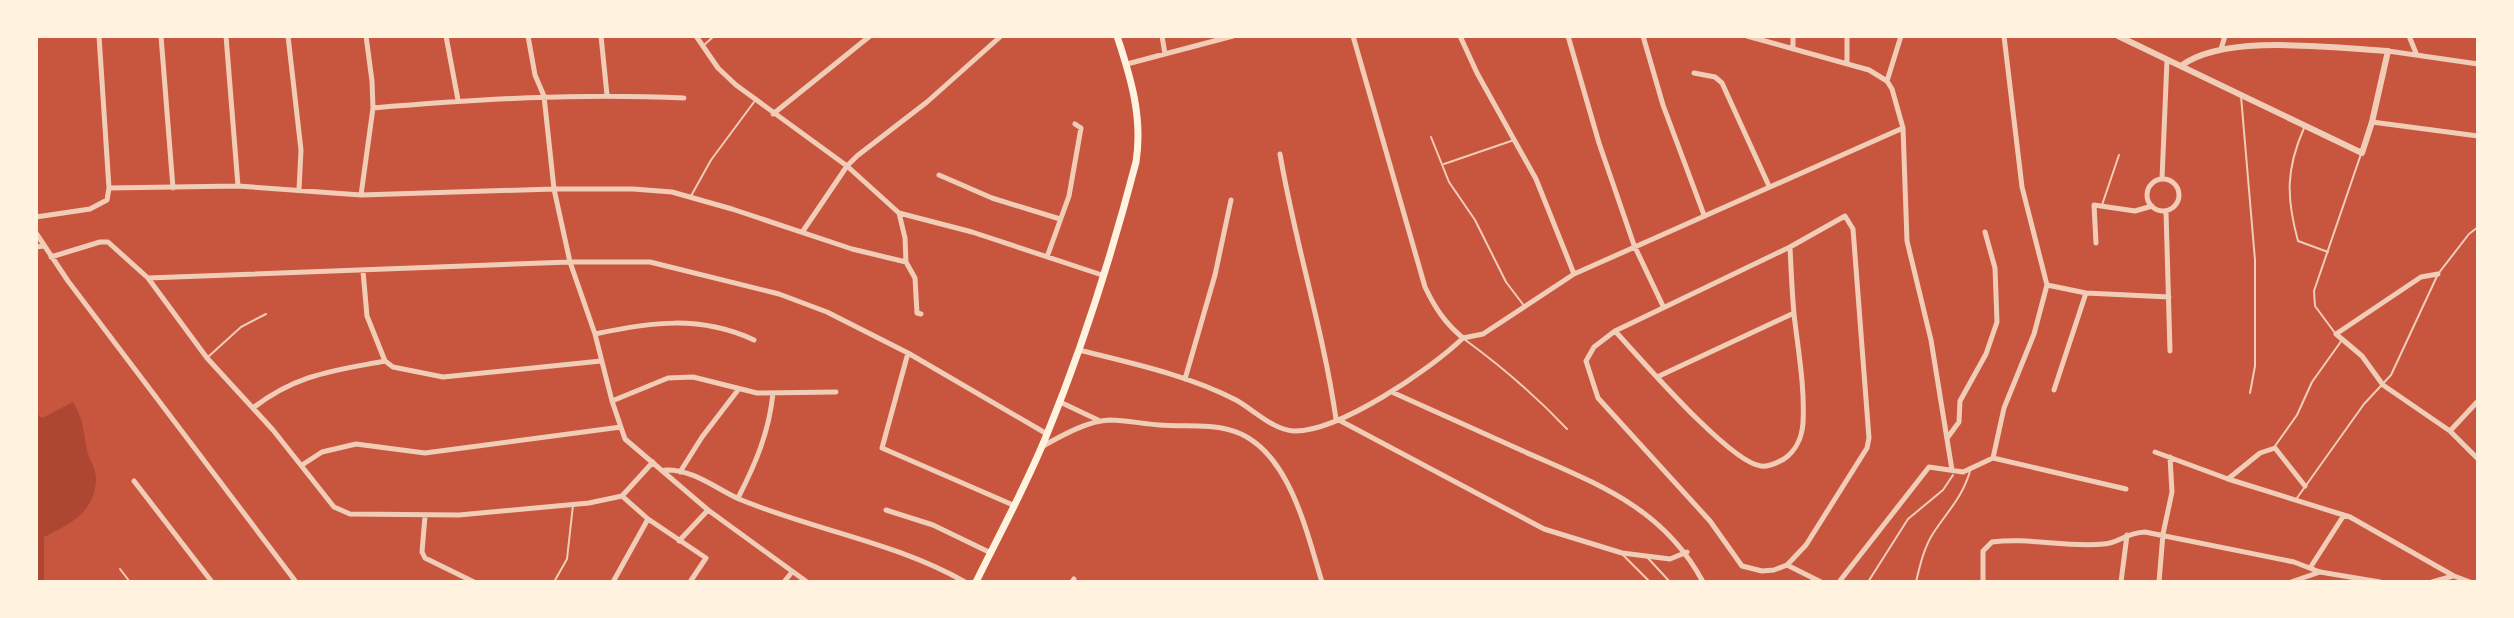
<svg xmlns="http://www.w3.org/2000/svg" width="2514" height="618" viewBox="0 0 2514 618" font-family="'PT Sans Narrow',sans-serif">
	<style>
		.green { fill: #ae4732 }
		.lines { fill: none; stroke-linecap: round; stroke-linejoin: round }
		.service { stroke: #f1ccb7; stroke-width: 2 }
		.minor { stroke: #f1ccb7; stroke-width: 5 }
		.tertiary { stroke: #f1ccb7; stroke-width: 6 }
		.secondary { stroke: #fff3e0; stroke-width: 7 }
	</style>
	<rect width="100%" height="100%" fill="#c8553d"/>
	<path class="green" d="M73,402C84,420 83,430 87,450C89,459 97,471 96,480C94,513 70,524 44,537V582H36V413L42,418Z"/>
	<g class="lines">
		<path class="service" d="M703,46L714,36
			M2241,96L2255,260V366L2250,393
			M2304,128C2286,169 2286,197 2298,241L2328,252
			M1431,137L1449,182L1475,220L1506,282L1525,307
			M1444,164L1514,140
			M691,196L711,160L754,102
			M2102,205L2119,155
			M2335,333L2315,306L2314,291L2361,154
			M1464,339C1501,366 1535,395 1567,429
			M208,357L241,327L266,314
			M2275,446L2297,415L2312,382L2342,340
			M2297,498L2364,404L2391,375L2438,274L2469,234L2478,227
			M1622,554L1650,582
			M1647,557L1670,582
			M120,569L130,582
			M554,582L567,559L573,505
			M1868,582L1908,519L1943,490L1953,475
			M1916,582C1920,565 1924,547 1934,532C1948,511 1963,496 1970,471"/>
		<path class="minor" d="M161,36L173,188
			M226,36L238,186
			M288,36L301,150L299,190
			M446,36L458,100
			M528,36L535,75L544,96L554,189L570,262L595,334L612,401L625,439L708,510L807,582
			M601,36L607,95
			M696,36L718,68L736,85L847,166L899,213L972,232L1102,275
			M1162,36L1165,54
			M1353,36L1425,287C1435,308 1445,323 1463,338
			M1460,36L1477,73L1536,179L1574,274
			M1568,36L1599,143L1634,245L1663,306
			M1643,36L1663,105L1704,215
			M1747,36L1869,70L1887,81L1892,89L1903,128L1907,241L1931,340L1952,470
			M1793,36V49
			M2409,36L2416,53
			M2221,49L2225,36
			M2388,51L2478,64
			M1127,64L1233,36
			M1847,64V36
			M1694,73L1715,77L1722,83L1769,186
			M1887,81L1901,36
			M373,108C477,99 580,93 684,98
			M773,114L870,36
			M2372,122L2478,136
			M1280,154C1295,243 1323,329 1336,419
			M939,175L992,198L1060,219
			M2162,179L2167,60
			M2147 195a16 16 0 1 1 32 0a16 16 0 1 1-32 0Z
			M109,188L238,186L361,195L554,189H633L672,192L732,209L852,249L906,262
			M361,195L373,108L372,81L366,36
			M2166,211L2170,351
			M899,213L905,238L906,262L915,278L917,313L921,314
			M1845,216L1853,229L1869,438L1867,448L1806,545L1787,565L1774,570L1762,571L1742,566L1710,521L1598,398L1586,361L1594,347L1615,331L1790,247Z
			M36,217L90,209L107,200L109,188L99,36
			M803,231L847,166L857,156L927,102L1001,36
			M36,233L68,281L296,582
			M2096,243L2094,205L2135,211L2152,206
			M36,247L44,246
			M51,257L100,242H108L148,278L570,262H650L779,294L827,312L908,353L1047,434
			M1047,257L1069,196L1081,128L1075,124
			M363,271L367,316L385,361L393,367L443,377L601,361
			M2438,274L2421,277L2336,334L2362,356L2383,385L2450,431L2478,459
			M148,278L207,358L273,430L334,507L350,514L459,515L589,503L622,496L653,462
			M2047,285L2086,293L2169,297
			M1615,331C1640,358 1730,463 1761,466C1769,467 1777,463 1784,459C1796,451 1802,437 1803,423C1805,386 1798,350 1794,314C1792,292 1791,269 1790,247
			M595,334C651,322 700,315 754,340
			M1463,338L1483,334L1574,274L1903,128
			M1079,350C1131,363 1188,375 1236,400C1254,410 1273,430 1294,431C1339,432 1431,369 1463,338
			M908,353L882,448L1013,505
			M1657,377L1794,313
			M1185,379L1215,275L1231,200
			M2054,390L2086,293
			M1394,393C1437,412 1480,432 1523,451C1597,484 1663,507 1703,582
			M612,401L668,378L693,377L757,393L836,392
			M1060,402L1098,420
			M253,408C297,374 333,371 385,361
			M1337,419L1544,529L1622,553L1670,559L1687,552
			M2450,431L2478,401
			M1948,437L1959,422L1960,401L1986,354L1997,322L1995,268L1985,232
			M1043,446C1063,435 1087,421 1110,420C1126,420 1143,424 1159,425C1181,427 1205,424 1226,429C1288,442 1306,531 1322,582
			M2155,452L2228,479L2350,517L2454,576L2470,582
			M1993,458L2004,408L2034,334L2047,285L2022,187L2004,36
			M302,465L322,452L356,444L425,453L621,427
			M665,470C693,469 715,488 739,499C813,530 895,542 965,582
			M680,472L702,437L738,390
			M2228,479L2260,453L2275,448L2305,486
			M134,481L212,582
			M622,496L648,519L706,558L690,582
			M738,498C756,463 769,432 773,393
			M886,510L933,525L991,553
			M425,516L422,552L425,558L474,582
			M679,541L708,510
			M1787,565L1821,582
			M2310,568L2344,515
			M613,582L648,519
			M784,582L792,572
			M1072,582L1074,579
			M1839,582L1929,467L1963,472L1993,458L2126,489
			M1983,582V551L1992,542C2029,537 2066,548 2104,544C2119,543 2125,533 2145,532L2294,562L2320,572L2380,582
			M2121,582L2127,535
			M2159,582L2163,534L2172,492L2170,457
			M2291,582L2320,572
			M2432,582L2453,576"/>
		<path class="tertiary" d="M2118,36L2362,153L2372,122L2388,51C2334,48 2224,33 2181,66"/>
		<path class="secondary" d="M976,582C1000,533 1027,484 1047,434C1083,346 1112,254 1136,162C1143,118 1131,78 1117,36"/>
	</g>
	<rect width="2514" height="618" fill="none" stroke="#fff3e0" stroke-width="76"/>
</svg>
